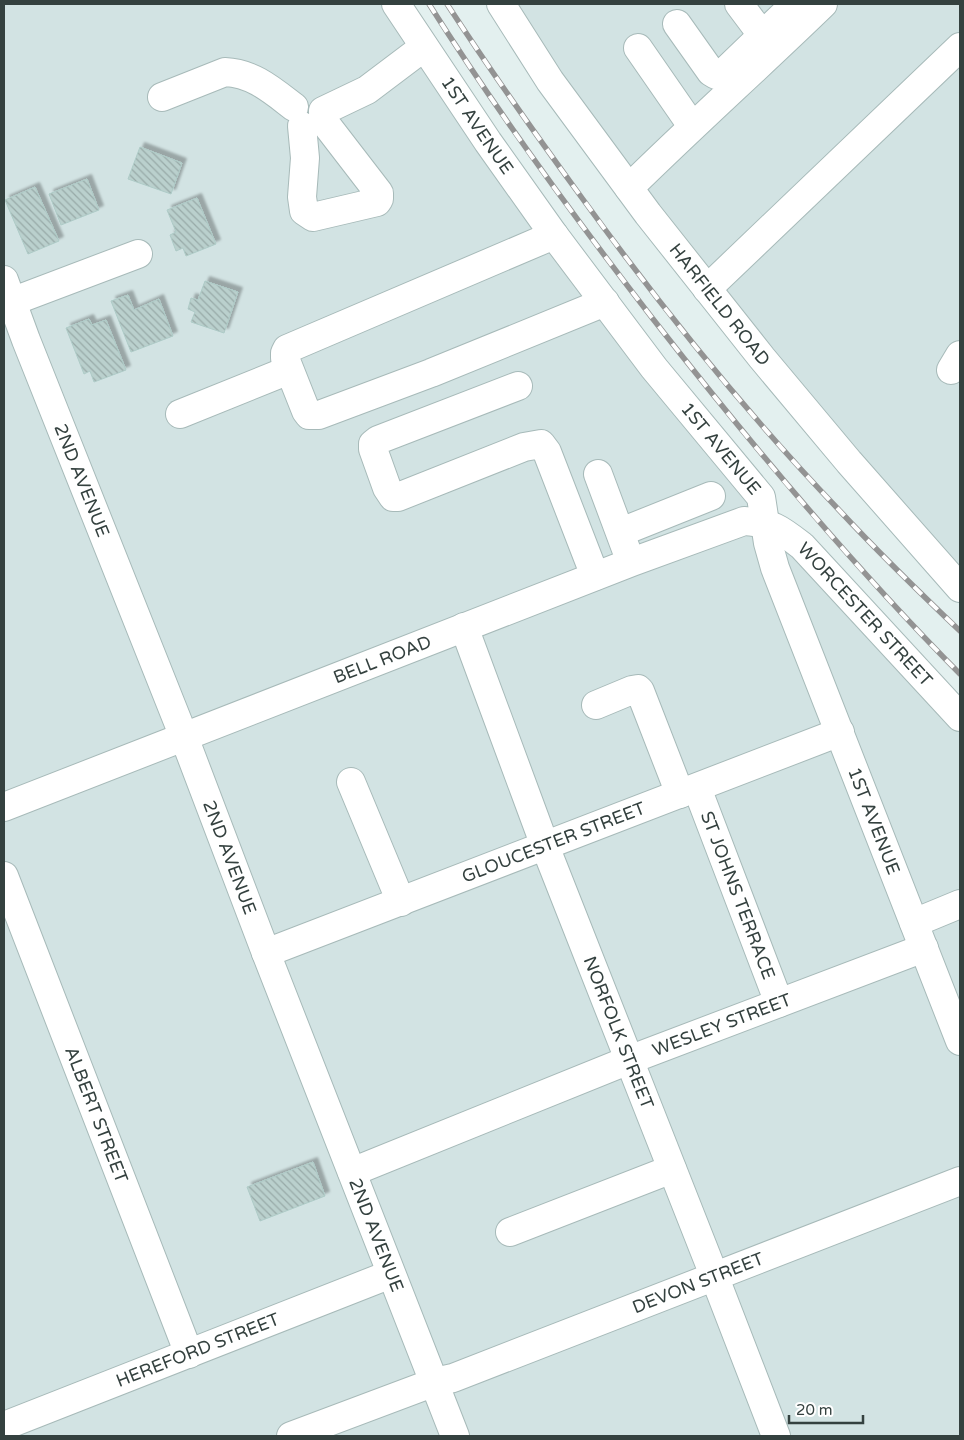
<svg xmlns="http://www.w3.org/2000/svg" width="964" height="1440" viewBox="0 0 964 1440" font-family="'Varela Round',sans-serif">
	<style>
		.residential { fill: #d2e3e3 }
		.building { fill: url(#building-back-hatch); stroke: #aecbc7; filter: url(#shadow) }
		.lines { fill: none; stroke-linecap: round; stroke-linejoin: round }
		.minor-casing { stroke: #a7bab9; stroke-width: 30 }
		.minor { stroke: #fff; stroke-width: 28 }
		.rail-casing { stroke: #939393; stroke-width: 5.5 }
		.rail { stroke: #fff; stroke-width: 4; stroke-dasharray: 11; stroke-linecap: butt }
		.labels { text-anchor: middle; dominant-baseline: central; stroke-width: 4.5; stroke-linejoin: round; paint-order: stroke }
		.street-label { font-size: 18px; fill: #34413f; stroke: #fff }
	</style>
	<defs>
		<pattern id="building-back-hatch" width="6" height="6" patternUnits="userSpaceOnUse" patternTransform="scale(1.25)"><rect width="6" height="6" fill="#bad0cd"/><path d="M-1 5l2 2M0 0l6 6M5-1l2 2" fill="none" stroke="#98aaa8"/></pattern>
		<filter id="shadow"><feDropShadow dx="4.5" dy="-4.5" stdDeviation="1" flood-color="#0004"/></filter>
	</defs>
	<rect width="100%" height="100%" fill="#e3f0ef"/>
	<path class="residential" d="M4,4H396L761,497L960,717V1436H4Z
		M501,4H960V588L919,543Z"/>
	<path class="building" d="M140,147L182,163L171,194L128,179Z
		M87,179L99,210L61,225L49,194Z
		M35,187L59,241L28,254L5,200Z
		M197,198L216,244L186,256L183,248L176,251L170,235L176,232L167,210Z
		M205,281L238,292L224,333L191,322L195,312L188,309L191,298L198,300Z
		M128,295L134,310L159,299L173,336L131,352L111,301Z
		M89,319L92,325L106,320L126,370L94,382L90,371L84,374L66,328Z
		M313,1162L325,1196L260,1221L247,1187Z"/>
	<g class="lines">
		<defs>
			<g id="minor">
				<path id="s1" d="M396,4L488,142L554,235L654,368L761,497L768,543L775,568L960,1041"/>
				<path id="s2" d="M501,4L550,81L648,214L762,358L849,462L960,588"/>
				<path d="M739,4L763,36"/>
				<path d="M677,24L711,72L716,75H721L795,4"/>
				<path d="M638,48L692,126"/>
				<path d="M162,97L225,72C253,73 273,91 294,107"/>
				<path d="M323,111L367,90L424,47"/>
				<path d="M302,126L305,158L302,197L304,211L313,217L377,202L379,199V193L322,119"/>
				<path d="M629,188C693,125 759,66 823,4"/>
				<path d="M554,235L287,349L285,353V358L306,411L309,415H319L431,373L605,302"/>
				<path id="s3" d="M4,280L26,340L184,737L266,953L455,1436"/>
				<path d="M707,289L960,47"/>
				<path d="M11,302L138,254"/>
				<path d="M951,370L960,355"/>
				<path d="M518,386L378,440L373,444V449L387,488L393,497H398L524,447L541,444L547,452L595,576"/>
				<path d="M180,414L289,370"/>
				<path d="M598,474L626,549"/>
				<path d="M621,532L711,496"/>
				<path id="s4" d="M464,627L545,846L710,1265L776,1436"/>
				<path d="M596,705L632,690L638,689L640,691L680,794"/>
				<path d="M351,782L401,902"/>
				<path id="s5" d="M697,788L779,1003"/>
				<path id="s6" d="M4,807L632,562L744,521C773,523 780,529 802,546L960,717"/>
				<path id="s7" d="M4,876L189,1354"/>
				<path d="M914,923L960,904"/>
				<path id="s8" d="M266,953L840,732"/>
				<path id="s9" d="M352,1172L629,1060L924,948"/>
				<path d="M510,1232L672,1169"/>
				<path id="s10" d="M4,1426L391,1274"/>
				<path id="s11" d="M291,1436L435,1382L453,1378L960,1181"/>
			</g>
		</defs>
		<use href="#minor" class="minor-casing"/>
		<use href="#minor" class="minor"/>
		<defs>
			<path id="rail" d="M429,4C498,113 574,217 653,319C749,442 850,563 960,674
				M447,4C490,70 536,135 582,198C661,307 746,413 839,510C878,552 919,592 960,631"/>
		</defs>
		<use href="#rail" class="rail-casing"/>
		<use href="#rail" class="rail"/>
	</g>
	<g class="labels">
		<g class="street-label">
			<text stroke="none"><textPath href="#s1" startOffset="146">1ST AVENUE</textPath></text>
			<text stroke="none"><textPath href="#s2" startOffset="372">HARFIELD ROAD</textPath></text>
			<text stroke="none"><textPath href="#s1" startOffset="551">1ST AVENUE</textPath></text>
			<text stroke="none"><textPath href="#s3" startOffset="215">2ND AVENUE</textPath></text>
			<text stroke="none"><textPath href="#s6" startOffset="951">WORCESTER STREET</textPath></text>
			<text stroke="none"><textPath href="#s6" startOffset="406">BELL ROAD</textPath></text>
			<text stroke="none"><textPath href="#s1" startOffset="958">1ST AVENUE</textPath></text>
			<text stroke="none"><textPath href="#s8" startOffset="308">GLOUCESTER STREET</textPath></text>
			<text stroke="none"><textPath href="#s3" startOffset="620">2ND AVENUE</textPath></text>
			<text stroke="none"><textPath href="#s5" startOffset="115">ST JOHNS TERRACE</textPath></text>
			<text stroke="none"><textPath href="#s9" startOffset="398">WESLEY STREET</textPath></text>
			<text stroke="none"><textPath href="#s4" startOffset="434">NORFOLK STREET</textPath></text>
			<text stroke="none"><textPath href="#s7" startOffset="256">ALBERT STREET</textPath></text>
			<text stroke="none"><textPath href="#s3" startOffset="1025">2ND AVENUE</textPath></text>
			<text stroke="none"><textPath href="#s11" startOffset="435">DEVON STREET</textPath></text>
			<text stroke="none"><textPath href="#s10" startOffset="208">HEREFORD STREET</textPath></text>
		</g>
	</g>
	<rect width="964" height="1440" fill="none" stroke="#34413f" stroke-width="10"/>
	<path d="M789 1415v8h74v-8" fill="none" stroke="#34413f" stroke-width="2.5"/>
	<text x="796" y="1415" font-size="15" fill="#34413f" stroke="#ffffff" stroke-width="4" paint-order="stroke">20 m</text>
</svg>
